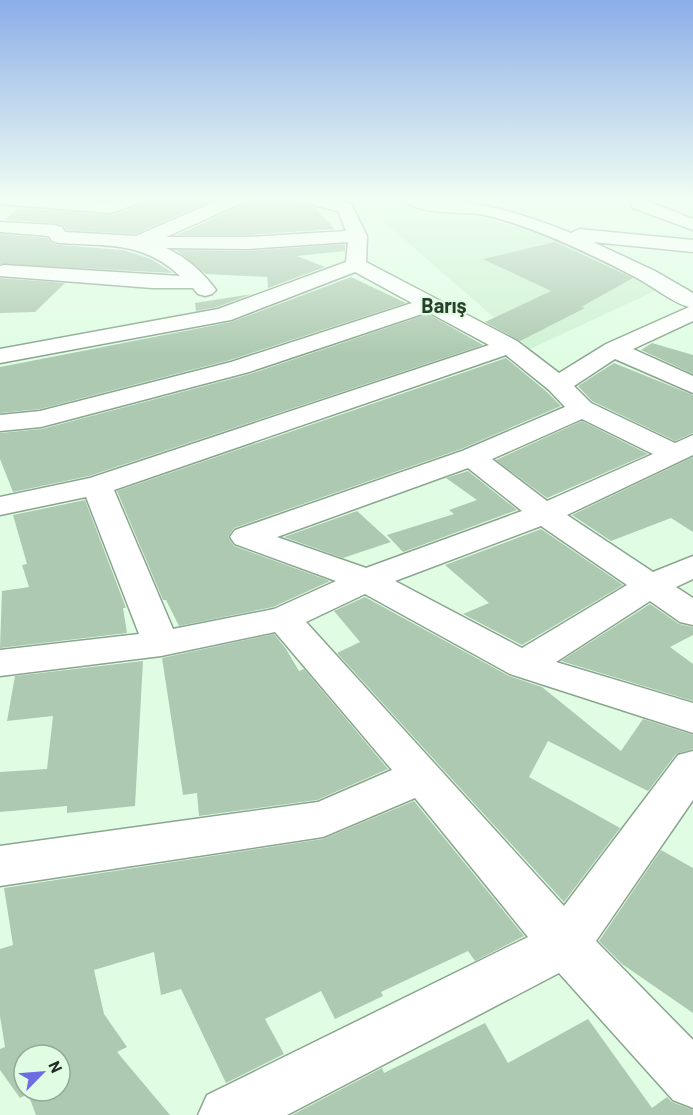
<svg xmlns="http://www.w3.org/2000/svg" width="693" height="1115" viewBox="0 0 693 1115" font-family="Barlow,sans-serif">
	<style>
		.built { fill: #cef2d3 }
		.building { fill: #adc9b1; fill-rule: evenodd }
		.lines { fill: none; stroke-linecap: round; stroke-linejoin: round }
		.minor-casing { stroke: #8aa58e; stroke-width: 3 }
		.minor { fill: #fff; fill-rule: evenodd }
		.labels { text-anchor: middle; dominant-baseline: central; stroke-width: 4.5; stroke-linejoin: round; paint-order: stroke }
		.far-district-label { font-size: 20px; font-weight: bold; fill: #28402c; stroke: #e0fde4 }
	</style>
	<rect width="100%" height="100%" fill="#e0fde4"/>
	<path class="built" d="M458,212L534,231L607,260L659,289L530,349L381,219Z"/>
	<path class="building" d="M145,198H216L136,234L66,230L63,225L55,223L5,220L18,208L112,215L142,204Z
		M275,198H297L300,204L315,208L335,229L248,235H177L245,204L248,199L265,202Z
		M0,234L48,238L51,243L59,245L123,250L151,259L173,273L0,264Z
		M555,242L633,278L581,307L585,308L520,341L485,322L551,291L483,259Z
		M345,244V251L297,256L325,267L268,288L267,277L206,274L176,250L248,251Z
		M351,277L406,303L230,360L40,409L0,413V367L231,322Z
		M0,278L65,283L35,312L0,313Z
		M252,294L217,307L196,311L195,303Z
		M428,314L483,345L89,476L13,492L0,459V433L42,429L250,374Z
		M652,343L693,355V374L641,350Z
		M506,358L547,392L561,406L461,449L234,528L228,537L234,546L330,581L273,607L179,626L166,600H163L117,491Z
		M614,363L693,395V433L675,441L592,401L578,386Z
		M582,421L648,454L547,498L496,460Z
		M693,457V532L671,518L611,541L572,515Z
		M468,471L517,510L403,552L387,535L454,514L449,510L477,500L446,478Z
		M85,500L126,608H123L127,633L0,648L2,591L29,587L22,565L27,564L13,515Z
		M357,511L391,542L343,558L284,537Z
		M541,529L623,585L522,645L463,614L489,603L445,565Z
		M365,597L509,676L542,687L621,751L643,719L693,735V749L676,754L648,791L548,741L529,777L620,828L564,902L337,653L360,642L334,611Z
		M650,604L679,624L693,627V635L670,647L693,664V701L561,661Z
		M274,634L286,649L299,671L304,669L388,769L317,800L199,816L197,793L183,795L162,658Z
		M143,661L135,806L67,813V806L0,812V772L47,769L53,716L7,721L15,676Z
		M414,801L524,936L475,961L468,951L381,992L383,996L335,1019L321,991L265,1019L284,1054L226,1083L181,989L161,995L154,952L94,970L104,1014L127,1047L117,1052L170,1115H36L28,1094L20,1098L0,1070V1049L5,1047L0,1016V949L13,945L4,888L323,839ZM24,1055H60V1091H24Z
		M661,850L693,868V1013L622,964L599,941Z
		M588,1019L652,1108L667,1097L672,1102L693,1110V1115H292L382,1068L384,1073L485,1023L508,1063Z"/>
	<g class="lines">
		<defs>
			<path id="minor" d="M0,198H57L109,203L119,198H143L141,202L111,213L0,204Z
				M223,198H246L244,202L166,237H248L346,231L338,211L301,202L299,198H329L351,204L367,236L366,262L517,341L559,373L606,344L689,307C671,302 654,287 637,278C591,254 541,230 490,216C468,210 417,217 402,198C467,198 511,209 571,233L579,229L693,240V252L593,242L655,271L693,293V321L633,349L693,376V393L615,359L574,386L591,403L675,443L693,435V455L567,515L653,572L693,556V579L676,587L693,598V625L680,622L650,601L556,662L693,703V733L510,674L365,594L306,622L564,906L678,755L693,751V800L596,941L693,1040V1108L673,1100L559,973L287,1115H198L207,1095L528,937L415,798L323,837L0,886V846L318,802L392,770L275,632L161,656L0,676V650L139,634L86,497L0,515V497L90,478L489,345L428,312L249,372L41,427L0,431V415L40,411L231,362L412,303L355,272L231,320L0,363V349L218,309L346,262L348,242L248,249L166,248C186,257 203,272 216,290L212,294L205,296L198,294L193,288H152L0,276V266L4,265L180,276C143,241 106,246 59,243L52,241L49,236L0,232V222L55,225L62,227L65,232L136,236ZM506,355L549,390L565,407L462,451L235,530L230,537L235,544L336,581L274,609L173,629L114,490ZM582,419L653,454L547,501L492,459ZM468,468L522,511L366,568L277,537ZM541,526L627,585L522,648L395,581Z
				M629,198H646L647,201L693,219V230L633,208Z"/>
		</defs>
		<use href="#minor" class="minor-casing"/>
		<use href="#minor" class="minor"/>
	</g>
	<linearGradient id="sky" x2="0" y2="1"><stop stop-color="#8baee8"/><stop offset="0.56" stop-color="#f1fef3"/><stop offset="1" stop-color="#f1fef3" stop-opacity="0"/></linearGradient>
	<rect width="693" height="355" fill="url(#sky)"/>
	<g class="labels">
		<g class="far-district-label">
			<text x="444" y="305">Barış</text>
		</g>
	</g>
	<g transform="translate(42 1073) rotate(65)"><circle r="28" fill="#e0fde4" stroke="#94a997" stroke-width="1.5"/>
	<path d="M0-4.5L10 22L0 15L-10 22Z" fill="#6e6be5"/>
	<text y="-9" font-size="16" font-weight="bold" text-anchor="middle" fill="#212c23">N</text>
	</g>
</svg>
